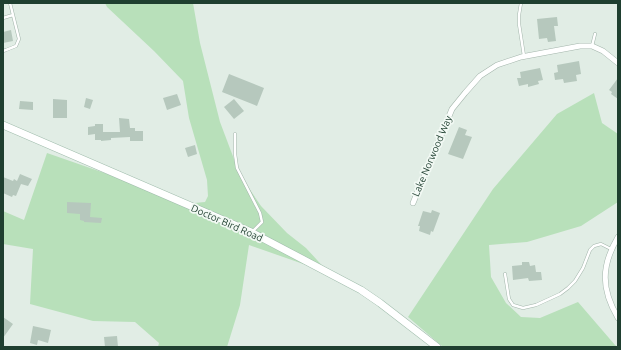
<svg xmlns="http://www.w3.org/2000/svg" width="621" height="350" viewBox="0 0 621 350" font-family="Ubuntu,sans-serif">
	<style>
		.green { fill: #b8e0ba }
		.building { fill: #b6c8bd }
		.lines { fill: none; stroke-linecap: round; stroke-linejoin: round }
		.service-casing { stroke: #a3b5ab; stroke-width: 3.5 }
		.minor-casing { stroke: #a3b5ab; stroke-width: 6 }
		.secondary-casing { stroke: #a1bdad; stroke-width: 8 }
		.service { stroke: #fff; stroke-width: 2.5 }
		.minor { stroke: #fff; stroke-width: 5 }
		.secondary { stroke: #fff; stroke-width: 7 }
		.labels { text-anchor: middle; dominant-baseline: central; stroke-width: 3.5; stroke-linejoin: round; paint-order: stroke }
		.street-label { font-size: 10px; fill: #1f3f30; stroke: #f2f9f4 }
	</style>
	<rect width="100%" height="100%" fill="#e1ede5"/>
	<path class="green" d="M105,3H193L200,43L220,122L240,175L261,206L287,233L306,248L329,273L249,245L240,305L227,347H158L159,343L135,322L93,321L30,304L33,249L3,244V211L24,220L47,153L162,193L184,204L205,202L208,196L207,180L189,118L183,81L154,51L107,7Z
		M594,93L602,123L618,134V202L581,226L527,242L489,245L491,277L506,303L521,317L540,318L578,302L615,345L618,347H443L408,317L493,189L557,114Z"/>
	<path class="building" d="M557,17L558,26H554L556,41L548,42L547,38L539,39L537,19Z
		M11,30L13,41L3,43V32Z
		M579,61L581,74L576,75L577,81L564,83L563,79L555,80L554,73L558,72L557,65Z
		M540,68L543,80L538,81L539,84L528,87V84L519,86L517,78H521L520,72Z
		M229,74L264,88L257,106L222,92Z
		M618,78V99L611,94L612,92L609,90Z
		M177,94L181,105L167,110L163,98Z
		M86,98L93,100L90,109L84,107Z
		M53,99L67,100V118H53Z
		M234,99L244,111L234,119L224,107Z
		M20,101L33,102V110L19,109Z
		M119,118L129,119L130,128H135V131H143V141H130V137L111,138V140L101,141V140H95V134L88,135V127L95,126V124H103V132H120Z
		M459,127L467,130L465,135L472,137L463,159L448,154Z
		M195,145L197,154L188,157L185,148Z
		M20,174L32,179L28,186L21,184L16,196L13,195L12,197L3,193V177L13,181L14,179L17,181Z
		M67,202L91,203L90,217L102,218L101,223L84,222V221L80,220V214L67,213Z
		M432,210L440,213L433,232L431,231L430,235L419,231L420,226H418L423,211L431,213Z
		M522,262H529L530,266L535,265L536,272H541L542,280L529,281L528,278L513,280L512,266L522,265Z
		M3,317L13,324L3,338Z
		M33,326L51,330L48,343L38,340L37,345L30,343Z
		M117,336L118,347H105L104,337Z"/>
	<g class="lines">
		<defs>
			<path id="service" d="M521,3L519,15V24L524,56
				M3,18L13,15
				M592,46L595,34
				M3,51L6,50L16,46L19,39L10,3
				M235,134V154L237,168L260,213L262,222L252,232
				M505,274L509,299L513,305L523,308L536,305L560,294L568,288L575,281L583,268L590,250L594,246L601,244L611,249"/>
			<path id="minor" d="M413,203L452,109L465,93L480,76L497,65L521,57L580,46H592L603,51L618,63
				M618,237C601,266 601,289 618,318"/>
			<path id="secondary" d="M3,125L251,232L361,290L380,303L437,347"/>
		</defs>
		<use href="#service" class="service-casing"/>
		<use href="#minor" class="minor-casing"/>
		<use href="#secondary" class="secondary-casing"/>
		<use href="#service" class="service"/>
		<use href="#minor" class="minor"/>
		<use href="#secondary" class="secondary"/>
	</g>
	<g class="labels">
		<g class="street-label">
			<text transform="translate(432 156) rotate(-67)">Lake Norwood Way</text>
			<text transform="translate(227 223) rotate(24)">Doctor Bird Road</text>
		</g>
	</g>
	<rect width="621" height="350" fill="none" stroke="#1f3f30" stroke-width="8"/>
</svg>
